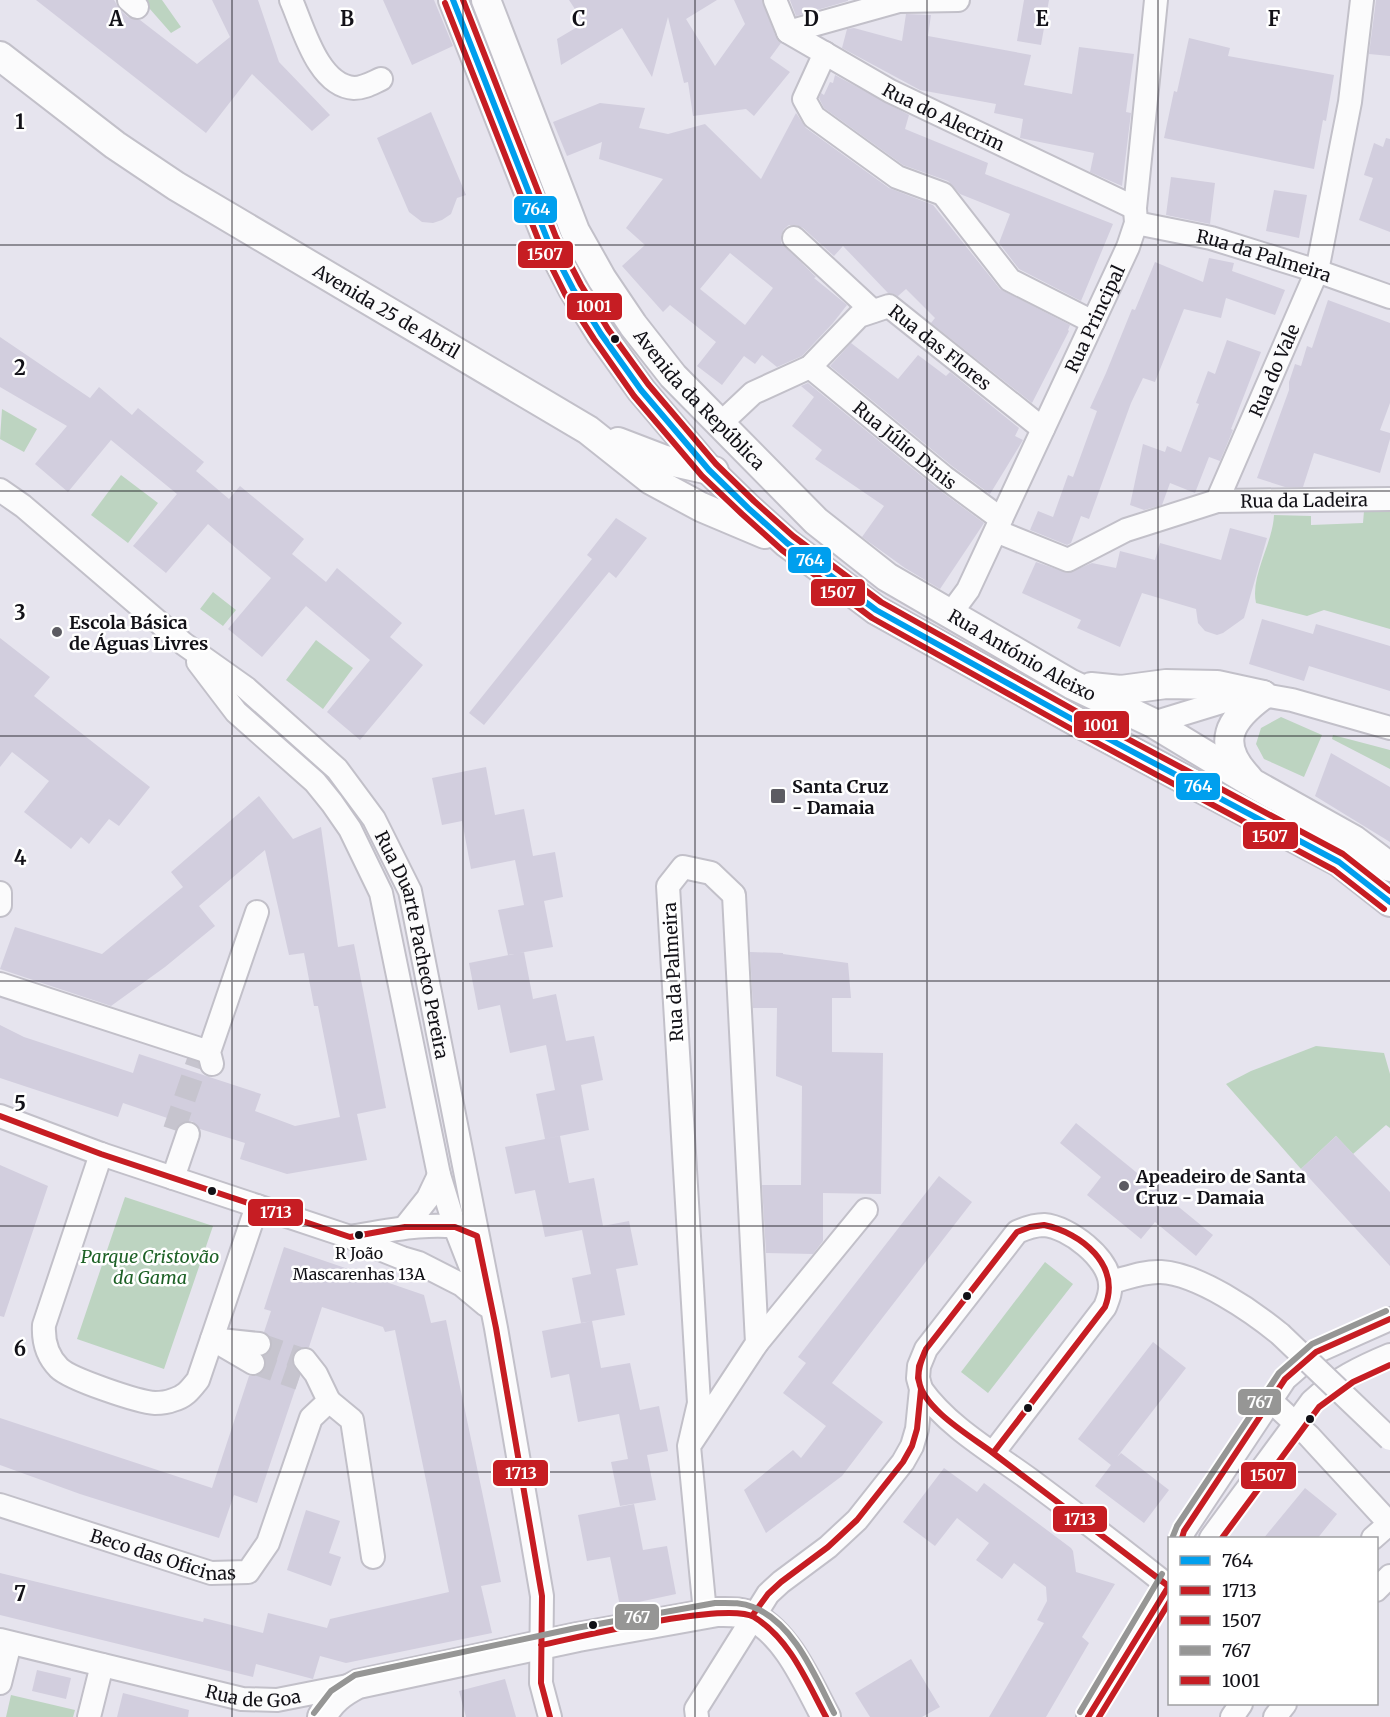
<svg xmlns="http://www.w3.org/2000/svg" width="1390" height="1717" viewBox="0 0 1390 1717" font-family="Merriweather,serif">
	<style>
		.green { fill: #bdd4c1 }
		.building { fill: #d2cede; fill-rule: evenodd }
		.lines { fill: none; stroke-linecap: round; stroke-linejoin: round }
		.minor-tunnel { stroke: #c6c4ce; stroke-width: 22; stroke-dasharray: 22 11; stroke-linecap: butt }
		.minor-casing { stroke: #c2c0c9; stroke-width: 26 }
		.tertiary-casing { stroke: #c2c0c9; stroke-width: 32 }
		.minor { stroke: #fbfbfc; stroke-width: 22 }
		.tertiary { stroke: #fbfbfc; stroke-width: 28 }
		.minor-bridge-casing { stroke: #c2c0c9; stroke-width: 26; stroke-linecap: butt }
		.minor-bridge { stroke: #fbfbfc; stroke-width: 22 }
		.bus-1-casing { stroke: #fff; stroke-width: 10 }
		.bus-2-casing { stroke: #fff; stroke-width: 10 }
		.bus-3-casing { stroke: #fff; stroke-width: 10 }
		.bus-4-casing { stroke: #fff; stroke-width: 10 }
		.bus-5-casing { stroke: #fff; stroke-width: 10 }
		.bus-1 { stroke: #009fee; stroke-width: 6 }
		.bus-2 { stroke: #c61d23; stroke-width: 6 }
		.bus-3 { stroke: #c61d23; stroke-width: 6 }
		.bus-4 { stroke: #969695; stroke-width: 6 }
		.bus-5 { stroke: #c61d23; stroke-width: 6 }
		.grid { fill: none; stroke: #121117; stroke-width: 1.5; stroke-opacity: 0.55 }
		.bus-dot { fill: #121117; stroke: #fff; stroke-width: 2 }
		.poi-dot { fill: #5c5b62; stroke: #fff; stroke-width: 2 }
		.labels { text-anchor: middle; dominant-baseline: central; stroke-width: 5; stroke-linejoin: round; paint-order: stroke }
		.bus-label { font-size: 16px; fill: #121117; stroke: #fff }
		.street-label { font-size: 18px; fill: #121117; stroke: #fff }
		.poi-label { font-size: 18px; font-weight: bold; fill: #121117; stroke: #fff; text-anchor: start }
		.park-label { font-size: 18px; font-style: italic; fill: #1d6126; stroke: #fff }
		.grid-label { font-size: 20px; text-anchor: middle; font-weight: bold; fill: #121117; stroke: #fff; stroke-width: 5; stroke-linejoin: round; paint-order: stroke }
		.line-badge { stroke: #fff; stroke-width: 2 }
		.badge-label { font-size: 16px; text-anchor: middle; font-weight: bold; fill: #fff }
	</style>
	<rect width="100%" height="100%" fill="#e6e4ee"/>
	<path class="green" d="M142,0H162L181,27L171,33Z
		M2,409L37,429L24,452L0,439Z
		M121,475L158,503L128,543L91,515Z
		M1364,511L1390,512V629L1324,610L1307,616L1256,603C1250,576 1273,543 1274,515L1311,516V525L1363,523Z
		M213,592L236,610L223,626L200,609Z
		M316,640L353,668L323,709L286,680Z
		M1281,717L1322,735L1304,777L1264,759L1256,744L1261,728Z
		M1333,735L1390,750V769L1332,739Z
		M1316,1046L1384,1053L1390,1074V1128L1386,1125L1353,1154L1336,1136L1301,1169L1226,1084L1251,1071Z
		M125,1197L213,1226L164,1369L77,1339Z
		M1045,1262L1073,1284L988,1393L961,1372Z
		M11,1695L75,1710L73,1717H6Z"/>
	<path class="building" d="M36,0H114L120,10L128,17L140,20L197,64L230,37L212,0H258L279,62L330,115L312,131L252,74L206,133Z
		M383,0H434L453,46L412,65Z
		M569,0H717L686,19L715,66L745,24L734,0H762L776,37L781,43L770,58L790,72L754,116L746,109L693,116L688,82L684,83L668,17L652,77L622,28L561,65L557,39L584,23Z
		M790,0H848V1L796,16Z
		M1024,0H1049L1041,45L1017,41Z
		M1376,0H1390V56L1369,54Z
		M906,14L931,15L928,36L1031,55L1024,85L1072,94L1079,47L1134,54L1126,112L1131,113L1122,186L1090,172L1094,153L1020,138L1023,119L994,113L996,104L920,90L842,48L847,29L854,28L902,41Z
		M1189,38L1230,48L1228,56L1334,75L1326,121L1323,120L1314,169L1164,138L1174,91L1177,92Z
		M835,75L909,115L905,129L988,163L985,174L1113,224L1081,301L1019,269L999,243L1010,214L960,194L948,181L903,165L824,108L819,98L821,93L824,95L830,82L833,83Z
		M600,103L645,108L639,128L668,134L705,124L761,179L796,113L806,128L889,188L933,205L1000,289L1070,325L1068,330L1069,331L1032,403L931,323L935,318L906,289L898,296L888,293L843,246L834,256L803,228L796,225H789L784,229L781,236V243L816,277L814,278L847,305L833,323L802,356L777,367L762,355L755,364L744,356L722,385L697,366L716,342L670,305L663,312L622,266L645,245L626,228L663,179L599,159L602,142L567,156L553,122ZM730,253L773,288L745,325L700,289Z
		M431,112L466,195L457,198L451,214L442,220L433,223L422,222L409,212L377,138Z
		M1386,138L1390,139V232L1359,220L1373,178L1364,175L1374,143L1383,147Z
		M1171,177L1215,183L1210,224L1166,215Z
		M1274,190L1307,195L1299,238L1266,231Z
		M1209,258L1234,263L1232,271L1285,290L1275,315L1226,298L1221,318L1184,309L1155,382L1143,378L1131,403L1089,519L1081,516L1071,543L1067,545L1030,530L1038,511L1053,517L1068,475L1073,477L1097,411L1090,408L1106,373L1132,309L1135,310L1155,262L1203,282Z
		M1328,300L1390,323V403L1380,430L1390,433V439L1380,473L1314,453L1303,487H1285L1257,478L1289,390V382L1295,364L1301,366L1307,346L1312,348Z
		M0,337L90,398L99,387L132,415L138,408L204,462L196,471L229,499L240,486L304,539L292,554L326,582L337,568L402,623L390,637L423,665L360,740L327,712L370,660L306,606L262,657L228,629L271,578L208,524L166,573L133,546L177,494L111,440L68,492L35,464L67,426L0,387Z
		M1227,340L1261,352L1231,429L1233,430L1220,461L1209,457L1195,493L1170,483L1162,505L1144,510L1130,505L1143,444L1165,452L1167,446L1181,452L1199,404L1196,403L1208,371L1215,374Z
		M851,343L898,379L918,355L946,376L950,372L1019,428L1015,436L1023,440L990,494L952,466L830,366Z
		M808,383L935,487L984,523L940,589L905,568L862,537L884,506L815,459L822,450L792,426L814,397L801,386Z
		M616,518L647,538L616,578L609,572L484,725L469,713L592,559L587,555Z
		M1230,528L1267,538L1244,618L1223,633L1217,635L1205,631L1198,623L1196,609L1142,593L1120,647L1077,628L1081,620L1022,593L1036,562L1068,573L1092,563L1116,568L1120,551L1155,560L1160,543L1221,560Z
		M1262,619L1313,634L1316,624L1390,646V691L1309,666L1304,681L1249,664Z
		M0,638L50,677L34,696L150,787L119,826L109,819L89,844L81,837L71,849L24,812L49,781L12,752L0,767Z
		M1331,753L1390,787V842L1315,796Z
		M486,767L495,815L524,809L533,856L555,852L563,897L544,901L553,947L508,955L498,910L524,905L515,860L471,869L462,821L442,825L432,778Z
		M259,796L293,839L321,827L338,947L354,944L386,1108L357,1114L367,1160L287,1174L240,1159L245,1143L200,1129L192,1121L182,1123L123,1103L118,1117L0,1078V1025L24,1037L133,1073L139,1054L261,1094L255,1111L295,1126L340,1117L318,1006H314L304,953L289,955L265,850L199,906L215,926L165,967L111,1006L0,969L15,927L102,954L183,887L171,872Z
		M524,952L533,999L556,994L566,1041L594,1036L603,1080L581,1085L589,1130L545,1139L536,1094L555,1090L546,1045L510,1053L500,1005L478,1010L469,963Z
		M750,952L783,953V954L848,963L851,998H832V1052L883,1053L881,1194L823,1193V1241L813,1254L766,1253L762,1185H801L802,1086L776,1076L777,1008H753Z
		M1076,1123L1213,1235L1196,1256L1155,1222L1141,1239L1087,1195L1101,1177L1060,1143Z
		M560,1136L569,1183L594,1178L603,1226L629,1221L638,1265L616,1269L625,1315L581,1323L572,1278L591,1274L582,1230L545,1237L535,1190L515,1194L505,1147Z
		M1336,1136L1390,1192V1266L1301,1169Z
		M0,1165L48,1186L4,1317L0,1316Z
		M939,1176L972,1202L832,1383L883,1422L842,1476L766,1533L744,1490L793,1450L801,1458L826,1426L783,1393L806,1363L798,1357Z
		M284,1247L424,1295L431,1323L446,1320L501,1582L481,1586L492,1633L346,1663L320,1656L313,1679L256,1664L253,1677L0,1615V1573L203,1622L204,1618L263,1633L268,1613L327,1628L330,1619L449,1592L395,1330L385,1332L383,1327L322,1307L309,1347L297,1349L292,1356V1362L300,1375L257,1503L234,1495L219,1538L80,1494L0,1465V1418L212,1488L249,1376L259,1375L264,1370L266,1364L265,1356L270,1352L272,1346L271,1338L264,1332L271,1311L264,1309Z
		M592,1321L601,1368L630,1363L640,1410L659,1406L668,1451L647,1455L656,1500L620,1506L611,1462L628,1459L619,1414L578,1422L569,1374L551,1378L542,1331Z
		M1153,1342L1186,1368L1117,1457L1121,1453L1169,1490L1144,1523L1095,1486L1111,1465L1078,1439Z
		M944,1468L977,1492L984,1483L1071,1548L1073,1551L1076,1572L1115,1584L1082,1637L1089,1643L1046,1717H989L1044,1623L1037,1620L1047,1601L1046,1587L1014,1563L1002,1579L976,1560L989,1543L957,1518L935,1546L903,1522Z
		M1305,1488L1337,1514L1317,1539H1263Z
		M634,1504L643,1550L667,1546L676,1594L620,1606L610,1557L587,1561L578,1515Z
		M306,1510L340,1521L329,1553L341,1557L331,1586L287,1570Z
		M911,1659L940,1707L922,1717H870L855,1693Z
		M37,1670L71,1678L66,1699L32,1691Z
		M505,1679L516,1717H466L459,1691Z
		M123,1693L189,1710L188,1717H117Z"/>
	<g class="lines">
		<path class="minor-tunnel" d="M174,1130L198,1060
			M259,1344L305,1360
			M253,1363L299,1379"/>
		<defs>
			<g id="minor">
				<path d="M129,0L137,7"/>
				<path d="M291,0C303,27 318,86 354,88C364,88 372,83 381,79"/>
				<path id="s1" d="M775,0L788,32L890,91L1135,208"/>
				<path d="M788,32L899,1L958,0"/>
				<path d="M825,53L804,99L814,117L897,177L943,194L1010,280L1093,322"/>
				<path id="s2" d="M1136,223L1211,238L1317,271L1390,297"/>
				<path d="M794,238L873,311"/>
				<path id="s3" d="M810,367L944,477L1001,519"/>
				<path id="s4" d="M720,424L753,393L810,367L859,316L889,306L1043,429"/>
				<path id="s5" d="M0,490L23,506L184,644L246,688L337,769L374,819L410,891L496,1328L542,1596L541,1683L550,1717"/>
				<path id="s6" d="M1217,501L1390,499"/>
				<path id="s7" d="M996,531L1068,560L1126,530L1217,501L1317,271L1350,102L1362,0"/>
				<path id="s8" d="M951,613L968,590L1128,247L1136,223L1135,208L1156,0"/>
				<path d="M198,662L236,712L315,782L332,803L350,829L381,893L439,1175L455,1227L473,1273"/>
				<path d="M1153,723L1225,701L1263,695L1292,700L1390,728"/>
				<path d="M0,893V905"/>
				<path d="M0,984L209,1052"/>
				<path d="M212,1064L209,1052L257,912"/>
				<path d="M0,1116L101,1154L350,1237L402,1258L419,1263L462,1285L486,1305"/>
				<path d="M101,1154L44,1325C43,1342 47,1356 59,1368C70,1379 138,1402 155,1403C160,1403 168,1402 173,1400C185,1397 190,1390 198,1380L257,1206"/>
				<path d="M173,1178L188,1134"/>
				<path d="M405,1227L428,1198L439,1175"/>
				<path d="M350,1237C380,1232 440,1219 467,1230"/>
				<path d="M1111,1282C1127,1278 1144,1271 1161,1272C1198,1274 1252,1311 1280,1334"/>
				<path d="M212,1339L253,1363"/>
				<path d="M220,1340L259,1344"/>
				<path d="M757,1343L866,1210"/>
				<path d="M921,1389C948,1427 992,1452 1029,1479C1076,1514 1122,1549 1167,1585"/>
				<path d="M1270,1400L1309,1436L1390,1524"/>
				<path d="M329,1401L352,1420L373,1557"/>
				<path d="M689,1446L699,1403L668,886L683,867L711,873L734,895L757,1343L689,1446L705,1613"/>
				<path id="s9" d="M0,1505L211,1573L248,1572L268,1543L311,1418L329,1401L316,1374L305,1360"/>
				<path d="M1182,1538L1184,1531L1285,1379L1316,1352L1390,1319"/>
				<path d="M1211,1538L1312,1401C1335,1380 1361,1367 1390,1355"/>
				<path d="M1373,1538L1390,1523"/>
				<path d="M1376,1590L1390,1576"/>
				<path id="s10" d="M0,1640L242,1699L277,1700L353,1685"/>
				<path d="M0,1683L10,1643"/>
				<path d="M89,1717L102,1665"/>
				<path d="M697,1717L696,1709L768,1594L781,1582L828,1547L857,1520L903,1462L912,1446L917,1429L921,1389L918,1378L919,1366L926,1349L1017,1232C1026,1228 1034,1225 1044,1225C1069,1227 1109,1258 1110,1284C1111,1293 1108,1299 1105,1307L993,1453"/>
				<path d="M1088,1717L1170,1583"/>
				<path d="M1232,1717L1241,1704"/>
				<path d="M1275,1717L1285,1704"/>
			</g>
			<g id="tertiary">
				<path d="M453,0L548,241L573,289L601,334L641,390L709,470L748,508L787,543L876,610L1079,723L1339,862L1390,902"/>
				<path id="s11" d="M486,0L575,231L602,279L633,325L673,376L816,521L887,577L1071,684L1153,723L1254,784L1354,840L1390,867"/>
				<path id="s12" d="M0,56L115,145L176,186L588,430L651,480L701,507L765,534"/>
				<path d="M618,442L665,460L714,471"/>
				<path d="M1091,687L1121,690L1166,684L1217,685L1263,695"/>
				<path d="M1248,778C1215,743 1229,720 1263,695"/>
				<path d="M322,1717C330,1701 342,1692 358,1684L578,1637L717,1612C729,1612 742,1611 753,1617C788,1635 808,1684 826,1717"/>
			</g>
		</defs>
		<use href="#minor" class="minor-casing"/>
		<use href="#tertiary" class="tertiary-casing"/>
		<use href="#minor" class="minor"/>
		<use href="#tertiary" class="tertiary"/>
		<defs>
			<path id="minor-bridge" d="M1280,1334L1390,1439"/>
		</defs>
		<use href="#minor-bridge" class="minor-bridge-casing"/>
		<use href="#minor-bridge" class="minor-bridge"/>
		<defs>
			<path id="bus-1" d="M453,0L548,241L573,289L601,334L641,390L709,470L748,508L787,543L876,610L1079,723L1339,862L1390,902"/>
			<path id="bus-2" d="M0,1116L101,1154L350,1237L405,1227H455L477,1236L496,1328L542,1596L541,1683L550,1717
				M1044,1225C1082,1233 1121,1265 1105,1307L993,1453C972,1437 923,1409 919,1381C917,1370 922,1359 926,1349L1017,1232L1030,1227Z
				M993,1453L1167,1585
				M1182,1538L1184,1531L1285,1379L1316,1352L1390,1319
				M752,1616L768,1594L781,1582L828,1547L857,1520L903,1462L912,1446L917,1429L921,1389L918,1378L919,1366L925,1351
				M541,1645C580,1637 726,1601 754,1617C790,1639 807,1682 826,1717
				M1088,1717L1170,1584"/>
			<path id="bus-3" d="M445,3L540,244L565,294L594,339L634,396L702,476L742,514L782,550L872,618L1075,731L1334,870L1384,909
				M1222,1538L1319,1407L1353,1382L1390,1365
				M1099,1717L1170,1601"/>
			<path id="bus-4" d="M1173,1536L1177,1526L1279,1373L1312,1344L1386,1311
				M1080,1712L1162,1574
				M314,1713L331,1691L355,1675L576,1628L715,1603C728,1603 741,1602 753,1607C794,1623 815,1676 834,1713"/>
			<path id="bus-5" d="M463,0L556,237L581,285L608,329L648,384L716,464L754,501L793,536L881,602L1083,715L1343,854L1390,891"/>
		</defs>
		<use href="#bus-1" class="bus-1-casing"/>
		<use href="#bus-2" class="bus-2-casing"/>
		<use href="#bus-3" class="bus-3-casing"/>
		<use href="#bus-4" class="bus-4-casing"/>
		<use href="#bus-5" class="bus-5-casing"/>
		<use href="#bus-1" class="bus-1"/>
		<use href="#bus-2" class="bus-2"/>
		<use href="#bus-3" class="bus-3"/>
		<use href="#bus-4" class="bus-4"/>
		<use href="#bus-5" class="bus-5"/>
	</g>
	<path class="grid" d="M232,0V1717M463,0V1717M695,0V1717M927,0V1717M1158,0V1717M0,245H1390M0,491H1390M0,736H1390M0,981H1390M0,1226H1390M0,1472H1390"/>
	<g class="bus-dot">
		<circle cx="615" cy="339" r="5"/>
		<circle cx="212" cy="1191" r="5"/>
		<circle cx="359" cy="1235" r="5"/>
		<circle cx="967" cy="1296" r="5"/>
		<circle cx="1028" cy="1408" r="5"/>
		<circle cx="1310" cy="1419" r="5"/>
		<circle cx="593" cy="1625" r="5"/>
	</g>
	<g class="poi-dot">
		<circle cx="57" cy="632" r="6"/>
		<rect x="770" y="788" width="16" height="16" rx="3"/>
		<circle cx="1124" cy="1186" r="6"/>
	</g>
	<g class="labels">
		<g class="bus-label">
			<text x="359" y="1253">R João<tspan x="359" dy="21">Mascarenhas 13A</tspan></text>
		</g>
		<g class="street-label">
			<text stroke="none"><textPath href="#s1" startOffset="212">Rua do Alecrim</textPath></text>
			<text stroke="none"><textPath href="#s2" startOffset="132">Rua da Palmeira</textPath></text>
			<text stroke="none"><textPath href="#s12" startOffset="464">Avenida 25 de Abril</textPath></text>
			<text stroke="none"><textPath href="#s8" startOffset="328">Rua Principal</textPath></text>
			<text stroke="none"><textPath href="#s4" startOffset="276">Rua das Flores</textPath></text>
			<text stroke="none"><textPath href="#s7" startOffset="381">Rua do Vale</textPath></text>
			<text stroke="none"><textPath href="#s11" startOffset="458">Avenida da República</textPath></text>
			<text stroke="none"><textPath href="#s3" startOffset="123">Rua Júlio Dinis</textPath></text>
			<text stroke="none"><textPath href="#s6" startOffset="87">Rua da Ladeira</textPath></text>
			<text stroke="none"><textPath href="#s11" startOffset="873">Rua António Aleixo</textPath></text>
			<text stroke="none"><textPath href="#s5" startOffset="633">Rua Duarte Pacheco Pereira</textPath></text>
			<text transform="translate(673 972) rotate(-93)">Rua da Palmeira</text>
			<text stroke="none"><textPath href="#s9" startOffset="171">Beco das Oficinas</textPath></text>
			<text stroke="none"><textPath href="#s10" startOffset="260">Rua de Goa</textPath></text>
		</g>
		<g class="poi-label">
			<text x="69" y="622">Escola Básica<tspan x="69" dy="21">de Águas Livres</tspan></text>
			<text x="792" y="786">Santa Cruz<tspan x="792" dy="21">- Damaia</tspan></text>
			<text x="1136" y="1176">Apeadeiro de Santa<tspan x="1136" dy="21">Cruz - Damaia</tspan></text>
		</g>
		<g class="park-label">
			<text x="150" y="1256">Parque Cristovão<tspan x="150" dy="21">da Gama</tspan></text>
		</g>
	</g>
	<g class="grid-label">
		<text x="116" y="26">A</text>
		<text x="347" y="26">B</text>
		<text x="579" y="26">C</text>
		<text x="811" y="26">D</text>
		<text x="1042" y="26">E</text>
		<text x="1274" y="26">F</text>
		<text x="20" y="129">1</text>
		<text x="20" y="375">2</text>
		<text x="20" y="620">3</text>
		<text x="20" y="865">4</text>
		<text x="20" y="1111">5</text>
		<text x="20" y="1356">6</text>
		<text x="20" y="1601">7</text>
	</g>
	<g class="line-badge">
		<rect x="513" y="195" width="45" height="29" rx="6" fill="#009fee"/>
		<rect x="517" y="240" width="57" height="29" rx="6" fill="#c61d23"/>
		<rect x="566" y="292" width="57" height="29" rx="6" fill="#c61d23"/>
		<rect x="787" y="546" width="45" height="28" rx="6" fill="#009fee"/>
		<rect x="810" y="578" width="56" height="29" rx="6" fill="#c61d23"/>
		<rect x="1073" y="710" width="57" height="29" rx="6" fill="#c61d23"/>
		<rect x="1175" y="772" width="46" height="29" rx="6" fill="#009fee"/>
		<rect x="1242" y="821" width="57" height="29" rx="6" fill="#c61d23"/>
		<rect x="247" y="1198" width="57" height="29" rx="6" fill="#c61d23"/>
		<rect x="1237" y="1388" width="45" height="28" rx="6" fill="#969695"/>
		<rect x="492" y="1459" width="57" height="28" rx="6" fill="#c61d23"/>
		<rect x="1240" y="1461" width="57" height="29" rx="6" fill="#c61d23"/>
		<rect x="1052" y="1505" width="56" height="28" rx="6" fill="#c61d23"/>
		<rect x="614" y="1603" width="46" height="28" rx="6" fill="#969695"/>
	</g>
	<g class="badge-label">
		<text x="536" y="215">764</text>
		<text x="545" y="260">1507</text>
		<text x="594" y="312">1001</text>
		<text x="810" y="566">764</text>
		<text x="838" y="598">1507</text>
		<text x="1101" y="731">1001</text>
		<text x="1198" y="792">764</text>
		<text x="1270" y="842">1507</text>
		<text x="276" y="1218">1713</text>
		<text x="1260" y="1408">767</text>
		<text x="521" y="1479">1713</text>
		<text x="1268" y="1481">1507</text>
		<text x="1080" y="1525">1713</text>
		<text x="637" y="1623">767</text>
	</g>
	<rect x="1168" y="1537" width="210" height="168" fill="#ffffff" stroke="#a0a0a2" stroke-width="1.5"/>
	<rect x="1180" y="1556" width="30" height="9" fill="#009fee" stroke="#a0a0a2" stroke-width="1.5"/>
	<text x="1222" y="1567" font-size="18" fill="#121117">764</text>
	<rect x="1180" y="1586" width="30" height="9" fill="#c61d23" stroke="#a0a0a2" stroke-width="1.5"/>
	<text x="1222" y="1597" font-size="18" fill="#121117">1713</text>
	<rect x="1180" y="1616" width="30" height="9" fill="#c61d23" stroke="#a0a0a2" stroke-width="1.5"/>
	<text x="1222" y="1627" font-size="18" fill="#121117">1507</text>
	<rect x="1180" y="1646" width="30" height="9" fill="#969695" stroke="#a0a0a2" stroke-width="1.5"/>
	<text x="1222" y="1657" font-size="18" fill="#121117">767</text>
	<rect x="1180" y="1676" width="30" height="9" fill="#c61d23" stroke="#a0a0a2" stroke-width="1.5"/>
	<text x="1222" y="1687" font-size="18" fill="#121117">1001</text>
</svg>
